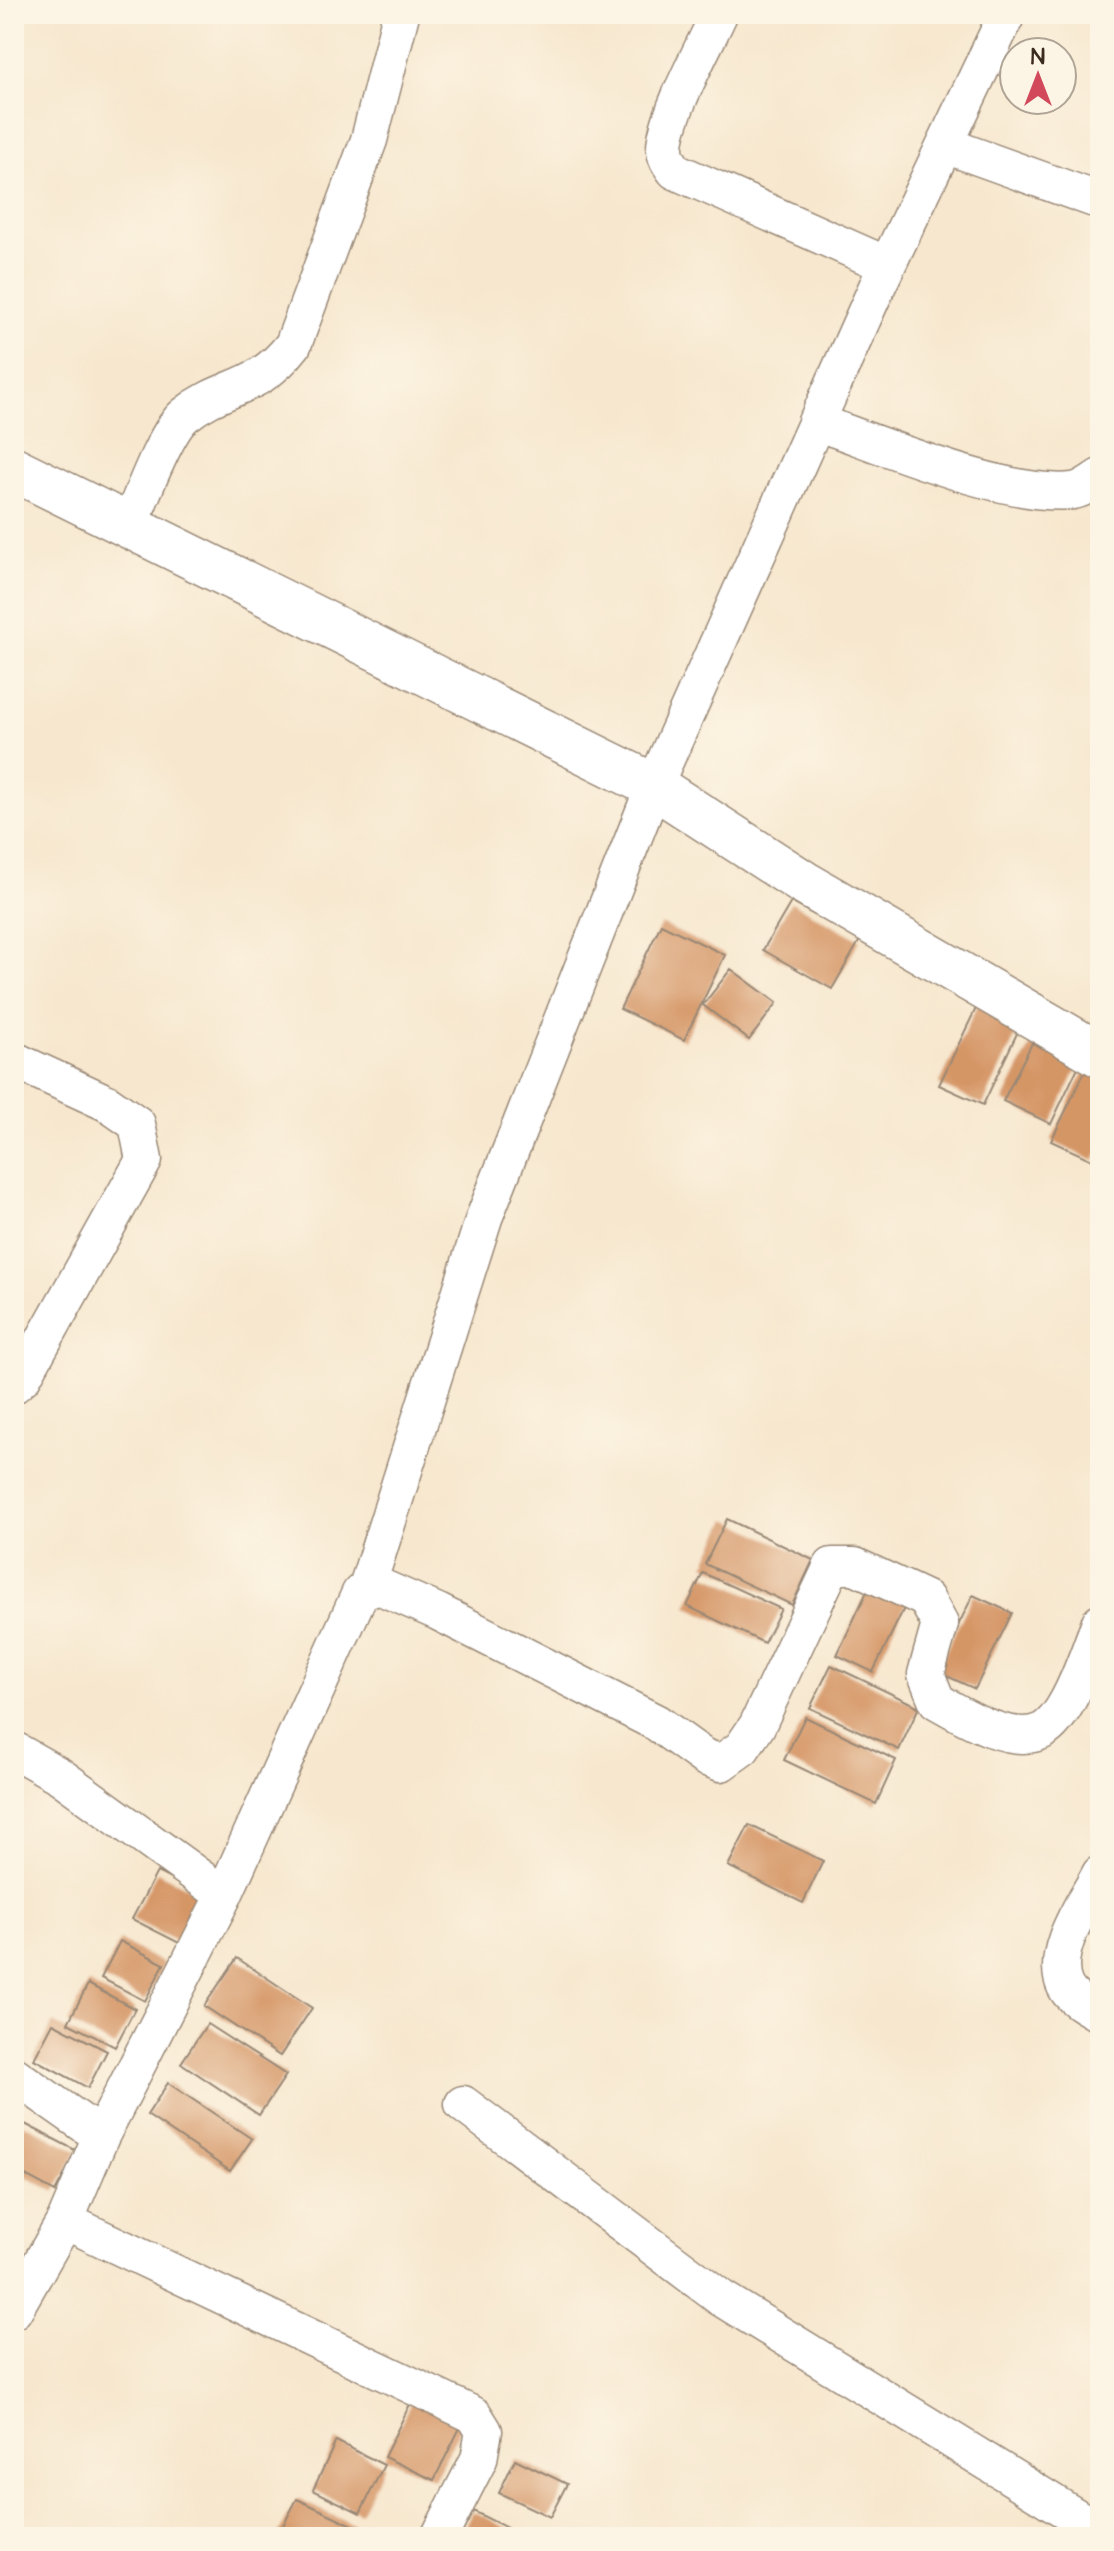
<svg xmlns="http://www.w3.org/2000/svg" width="1114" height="2551" viewBox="0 0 1114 2551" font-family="'Architects Daughter',sans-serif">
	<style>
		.building { fill: #d59666 }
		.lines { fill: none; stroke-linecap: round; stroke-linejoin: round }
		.minor-casing { stroke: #998876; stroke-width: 39 }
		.tertiary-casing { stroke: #998876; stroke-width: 47 }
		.minor { stroke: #fff; stroke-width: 36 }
		.tertiary { stroke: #fff; stroke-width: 44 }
	</style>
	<rect width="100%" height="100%" fill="#fcf5e5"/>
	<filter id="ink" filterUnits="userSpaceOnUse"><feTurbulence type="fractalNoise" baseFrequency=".0125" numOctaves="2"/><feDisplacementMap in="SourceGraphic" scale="16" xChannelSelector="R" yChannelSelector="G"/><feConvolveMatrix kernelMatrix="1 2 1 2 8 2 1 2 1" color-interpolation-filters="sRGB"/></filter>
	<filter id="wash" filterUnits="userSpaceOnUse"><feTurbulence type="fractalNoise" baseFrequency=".006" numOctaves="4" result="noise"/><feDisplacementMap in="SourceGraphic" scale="32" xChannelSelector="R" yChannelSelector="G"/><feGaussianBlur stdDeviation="1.8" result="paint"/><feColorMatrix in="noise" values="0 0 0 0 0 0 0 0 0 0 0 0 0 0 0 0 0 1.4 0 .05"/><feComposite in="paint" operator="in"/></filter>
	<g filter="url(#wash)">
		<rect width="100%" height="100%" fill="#f7e7ce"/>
		<g id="blocks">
			<path class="building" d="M791,902L860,940L832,989L763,950Z
				M661,924L725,955L684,1040L620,1009Z
				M731,969L777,1003L749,1040L703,1005Z
				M978,1004L1021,1025L983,1105L939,1085Z
				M1032,1043L1079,1065L1051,1124L1003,1101Z
				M1086,1069L1100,1076V1148L1094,1161L1051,1141Z
				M727,1519L813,1560L792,1605L705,1564Z
				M703,1573L781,1609L764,1643L687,1606Z
				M870,1585L907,1602L873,1672L837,1655Z
				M973,1595L1012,1613L975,1689L936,1671Z
				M831,1665L919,1707L899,1750L810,1708Z
				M805,1717L896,1760L876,1804L784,1760Z
				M749,1825L823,1861L803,1903L728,1866Z
				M157,1872L208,1898L183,1945L132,1919Z
				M120,1941L164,1964L145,2001L101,1978Z
				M237,1958L312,2008L280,2056L204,2006Z
				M88,1984L135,2009L115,2047L68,2023Z
				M53,2023L107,2051L88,2088L34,2059Z
				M207,2024L286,2075L259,2115L181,2063Z
				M168,2083L252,2139L230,2171L147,2115Z
				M21,2122L77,2151L55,2192L14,2170V2135Z
				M414,2396L464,2420L434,2480L384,2457Z
				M336,2441L384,2465L360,2513L313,2490Z
				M515,2459L567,2484L550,2517L499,2493Z
				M297,2499L357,2527L352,2537H277Z
				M473,2511L525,2537H460Z"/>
		</g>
	</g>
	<g filter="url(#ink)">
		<use href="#blocks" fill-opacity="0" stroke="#998876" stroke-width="2"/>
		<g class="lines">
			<defs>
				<path id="minor" d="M719,14C705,45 665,117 665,148C665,158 670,164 675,171L887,265
					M945,145L1100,201
					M816,422C883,445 1005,498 1073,491C1082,490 1092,482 1100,477
					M129,526C140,501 165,431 185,415C224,383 256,393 293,345L369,140L401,14
					M14,1060L107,1103L137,1124L144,1160L23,1377L14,1385
					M367,1587L484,1218L654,786L876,289L1007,14
					M14,1750L60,1776L224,1895
					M1100,1874C1085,1903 1049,1952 1065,1986C1072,2000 1088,2007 1100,2014
					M14,2075L101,2136
					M463,2104L721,2298L1096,2529
					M65,2221L474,2415L484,2431L479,2459L439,2537
					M14,2310L65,2221L101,2136L224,1895L360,1593L367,1587L383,1588L438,1612L657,1723L704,1757L721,1763L742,1748L757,1726L832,1566H855L926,1599L940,1624L926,1674L937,1701C962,1715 1011,1746 1042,1731C1069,1717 1089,1650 1100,1622"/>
				<path id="tertiary" d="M14,469L654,786L804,883L1100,1055"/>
			</defs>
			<use href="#minor" class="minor-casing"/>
			<use href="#tertiary" class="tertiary-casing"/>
			<use href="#minor" class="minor"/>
			<use href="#tertiary" class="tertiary"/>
		</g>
	</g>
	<rect width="1114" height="2551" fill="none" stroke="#fcf5e5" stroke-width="48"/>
	<g transform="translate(1038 76)"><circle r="38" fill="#fcf5e5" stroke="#afa495" stroke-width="2"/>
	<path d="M0-6L14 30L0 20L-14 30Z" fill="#d1495b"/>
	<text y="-12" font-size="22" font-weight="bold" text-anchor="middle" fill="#3b2a1e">N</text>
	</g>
</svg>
